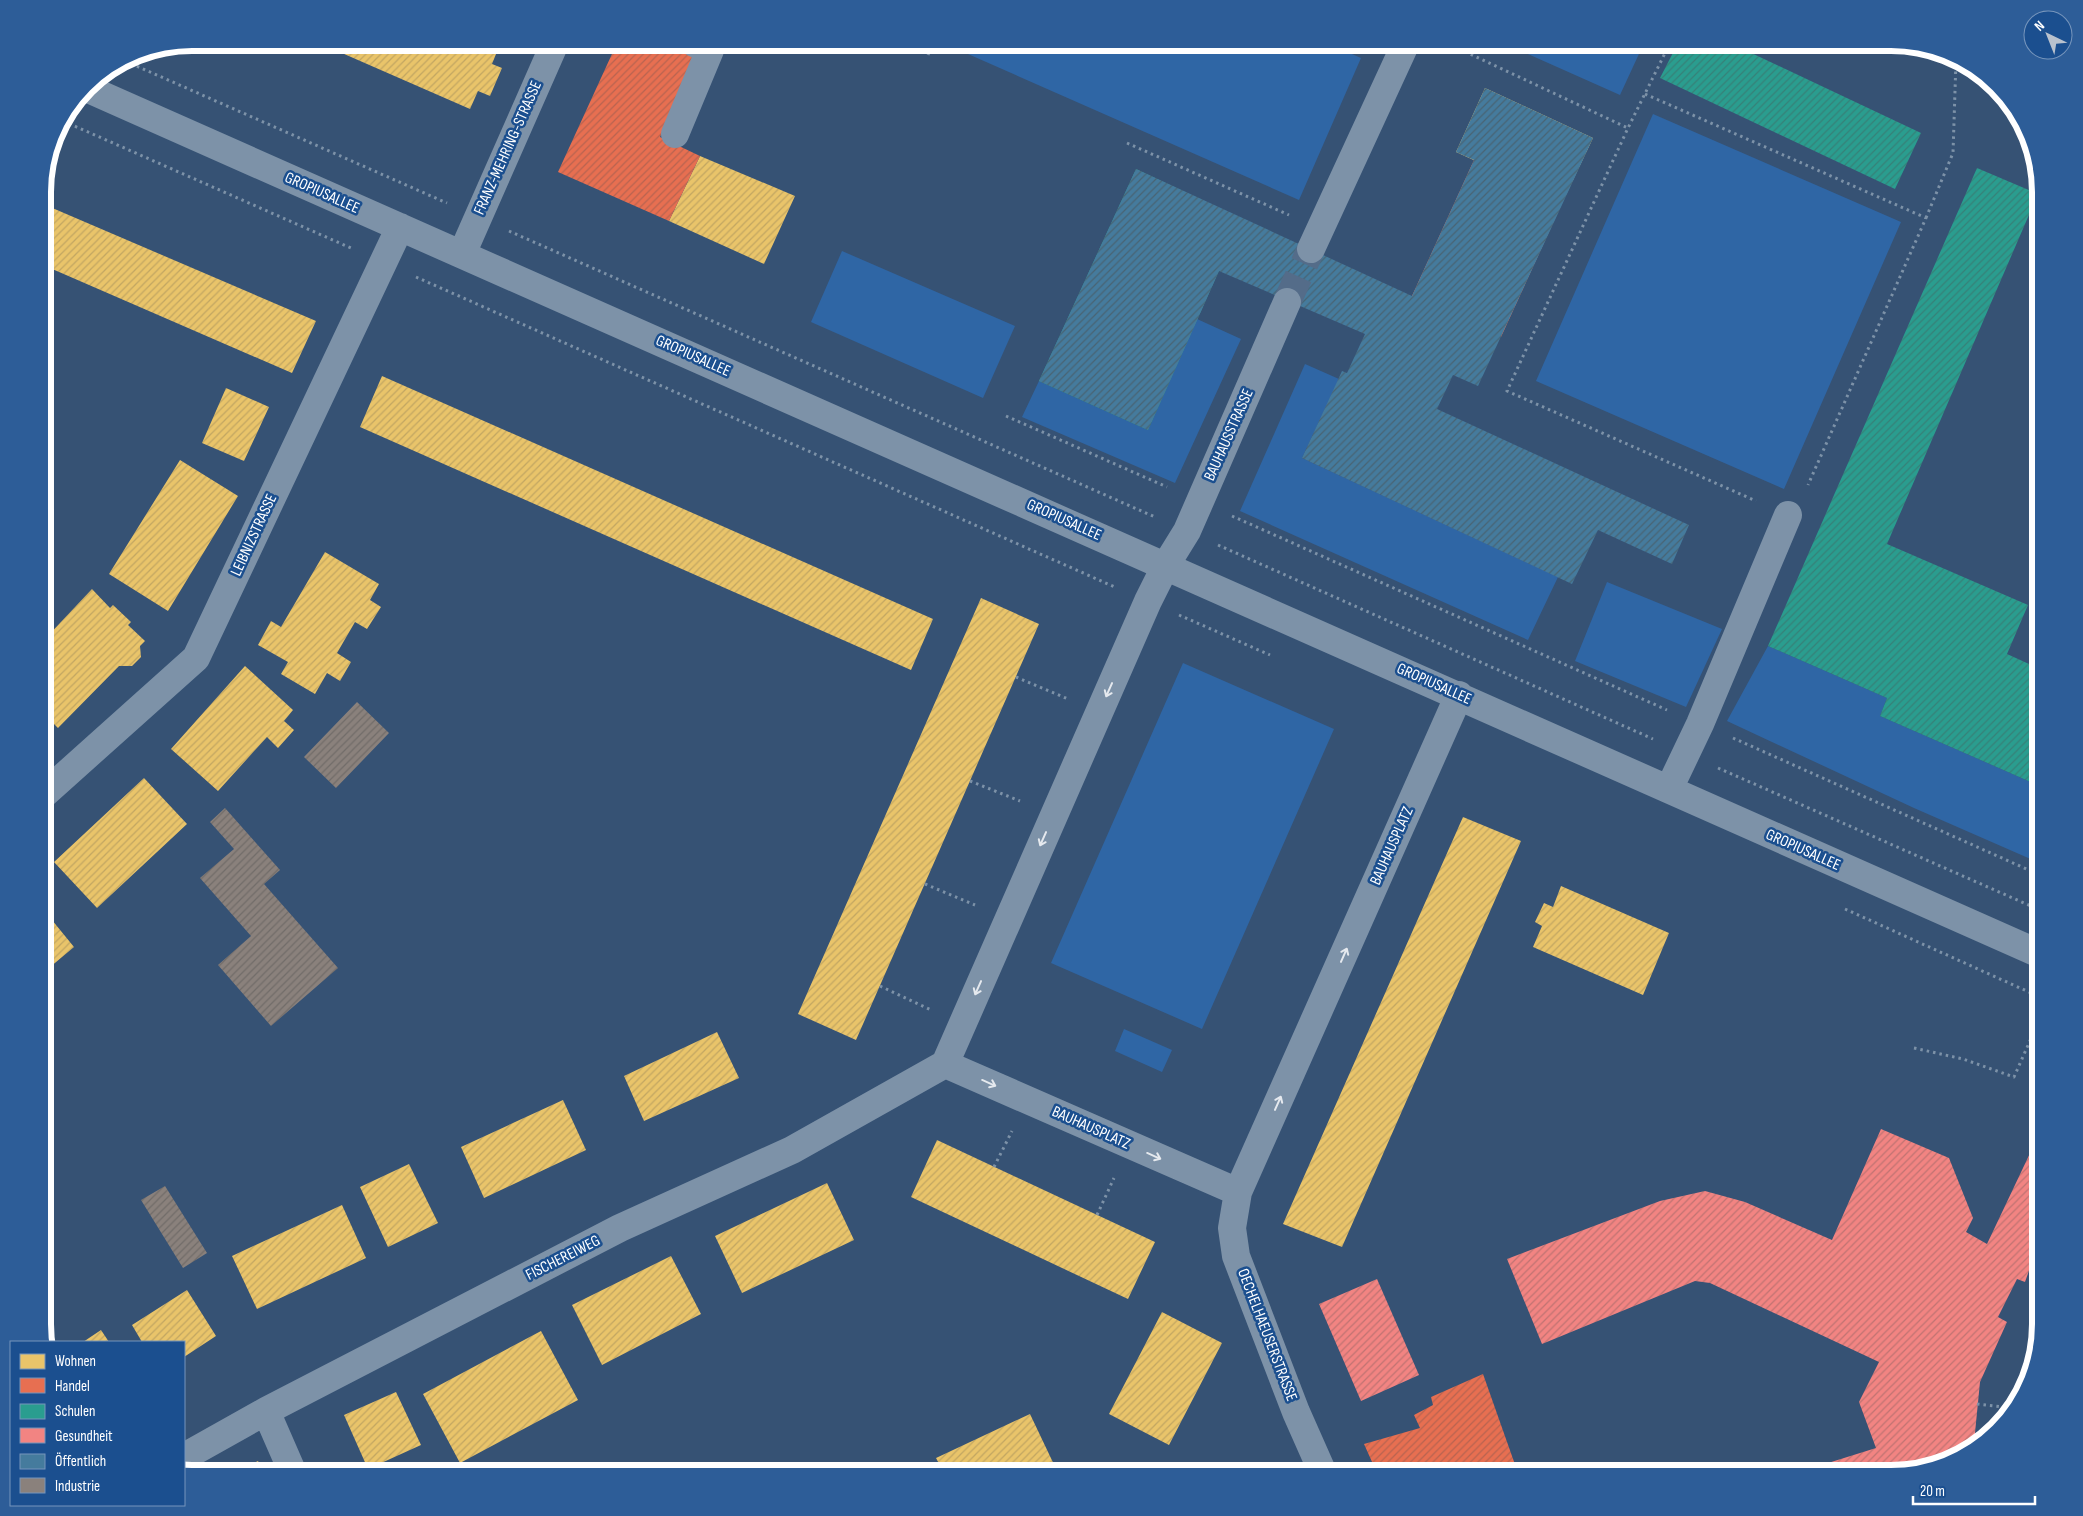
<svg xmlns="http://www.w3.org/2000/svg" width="2083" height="1516" viewBox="0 0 2083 1516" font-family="'Sofia Sans Condensed',sans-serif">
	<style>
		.grass { fill: #2f66a5 }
		.homes { fill: url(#homes-hatch) }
		.shops { fill: url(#shops-hatch) }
		.schools { fill: url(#schools-hatch) }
		.health { fill: url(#health-hatch) }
		.public { fill: url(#public-hatch) }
		.industry { fill: url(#industry-hatch) }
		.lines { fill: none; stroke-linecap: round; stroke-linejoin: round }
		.minor-tunnel { stroke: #546c89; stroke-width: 28; stroke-dasharray: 28 14; stroke-linecap: butt }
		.path { stroke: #7d92a8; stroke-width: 3; stroke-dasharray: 2.5 4; stroke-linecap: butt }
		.minor { stroke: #7d92a8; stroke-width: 28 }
		.oneway { stroke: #e5e9ee }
		.labels { text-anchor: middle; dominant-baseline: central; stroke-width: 5; stroke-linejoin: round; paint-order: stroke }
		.street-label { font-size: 16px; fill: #fff; stroke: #1b4f8f }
		.rim { fill: none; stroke: #fff; stroke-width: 6 }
	</style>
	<defs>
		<pattern id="homes-hatch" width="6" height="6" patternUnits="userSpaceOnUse" patternTransform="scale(1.25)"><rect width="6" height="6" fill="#e9c46a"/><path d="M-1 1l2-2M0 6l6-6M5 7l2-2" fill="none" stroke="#c2a662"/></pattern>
		<pattern id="shops-hatch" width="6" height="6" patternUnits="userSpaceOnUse" patternTransform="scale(1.25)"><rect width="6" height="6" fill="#e76f51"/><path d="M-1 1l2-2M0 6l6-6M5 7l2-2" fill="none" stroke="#b86450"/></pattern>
		<pattern id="schools-hatch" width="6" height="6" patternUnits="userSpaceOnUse" patternTransform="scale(1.25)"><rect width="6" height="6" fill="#2a9d8f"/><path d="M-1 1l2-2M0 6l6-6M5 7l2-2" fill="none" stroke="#368178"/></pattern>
		<pattern id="health-hatch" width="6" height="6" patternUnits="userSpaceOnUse" patternTransform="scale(1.25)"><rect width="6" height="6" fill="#f28482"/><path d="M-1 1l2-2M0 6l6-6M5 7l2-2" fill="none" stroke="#c07372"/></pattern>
		<pattern id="public-hatch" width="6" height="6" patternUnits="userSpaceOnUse" patternTransform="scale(1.25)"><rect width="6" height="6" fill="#457b9d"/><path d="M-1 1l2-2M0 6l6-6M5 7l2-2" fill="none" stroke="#486474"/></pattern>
		<pattern id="industry-hatch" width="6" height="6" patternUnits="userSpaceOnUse" patternTransform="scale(1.25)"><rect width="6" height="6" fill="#8a817c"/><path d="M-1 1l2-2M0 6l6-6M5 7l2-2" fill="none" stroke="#716c69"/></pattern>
	</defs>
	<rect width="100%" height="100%" fill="#365274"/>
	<path class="grass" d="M943,43H1327L1361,58L1299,200Z
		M1503,43H1644L1620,95Z
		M1653,114L1901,222L1784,489L1536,381Z
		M842,251L1015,326L983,398L811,322Z
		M1197,319L1241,339L1175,483L1022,417L1039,381L1148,430Z
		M1305,364L1339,379L1302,458L1558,577L1528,640L1240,511Z
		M1607,582L1722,629L1686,707L1575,661Z
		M1768,646L1887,698L1880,716L2040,786V863L1914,808L1727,721Z
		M1183,663L1334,729L1202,1029L1051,963Z
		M1124,1029L1172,1050L1162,1072L1115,1051Z"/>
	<path class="homes" d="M319,43H483L498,49L492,64L502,68L490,96L478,91L470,109Z
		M1485,88L1593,138L1563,201L1456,152Z
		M700,156L795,196L764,264L669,221Z
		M43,204L316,321L292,373L43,265Z
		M382,376L933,619L911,670L360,427Z
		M226,388L269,407L244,461L202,443Z
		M180,460L238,496L168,611L109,574Z
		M325,552L379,584L370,600L381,607L367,629L355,622L337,653L351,662L340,681L327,673L315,694L281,674L288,662L258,645L271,621L281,627Z
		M92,589L110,608L113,605L131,622L128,625L145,641L140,646L141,657L132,666H119L58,728L43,713V641Z
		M981,598L1039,624L856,1040L798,1014Z
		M245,666L293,710L284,721L294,730L278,748L267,737L218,791L171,749Z
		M144,778L187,824L97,908L54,862Z
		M1463,817L1521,841L1342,1247L1283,1224Z
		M1561,886L1669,933L1643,995L1533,947L1542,926L1535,922L1544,903L1553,907Z
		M43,909L74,947L43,973Z
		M717,1032L739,1078L644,1121L624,1076Z
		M563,1100L586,1150L484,1198L461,1147Z
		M937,1140L1155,1242L1128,1299L911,1197Z
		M409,1164L438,1223L388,1247L360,1187Z
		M827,1183L854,1240L742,1293L715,1236Z
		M342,1205L366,1258L257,1309L232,1256Z
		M671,1256L701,1314L602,1365L572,1305Z
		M187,1290L216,1336L184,1357V1342H142L132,1325Z
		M1162,1312L1222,1343L1169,1445L1109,1414Z
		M101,1330L109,1342H83Z
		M541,1331L578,1400L460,1463L423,1394Z
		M396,1392L421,1445L368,1469L344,1415Z
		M1030,1414L1058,1473H944L936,1458Z
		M258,1461L264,1473H230Z"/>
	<path class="shops" d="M617,43H663L696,58L660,137L700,156L669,221L558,172Z
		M1474,160L1563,201L1501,337L1412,296Z
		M1483,1374L1518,1473H1377L1364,1444L1420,1428L1414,1415L1433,1405L1431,1397Z"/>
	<path class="schools" d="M1678,43H1730L1921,133L1895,189L1660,78Z
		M1977,168L2038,194L1887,544L2028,605L2007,654L2040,669V786L1880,716L1887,698L1768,646Z
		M1136,169L1242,219L1148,430L1039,381Z"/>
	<path class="health" d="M1881,1129L1949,1158L1973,1218L1966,1232L1987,1244L2040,1132V1270L2031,1265L2025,1282L2017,1279L1998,1317L2007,1322L1980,1382L1975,1433L1978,1441L1957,1458L1890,1474L1796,1473L1876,1448L1859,1402L1879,1362L1710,1283L1695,1281L1542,1344L1507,1259L1660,1201L1705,1191L1745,1202L1832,1240Z
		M1377,1279L1419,1375L1361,1401L1319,1304Z"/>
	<path class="public" d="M1485,88L1593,138L1478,386L1453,375L1437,409L1689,525L1672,564L1598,530L1572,584L1302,458L1342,371L1347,373L1365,334L1219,271L1148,430L1039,381L1136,169L1412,296L1474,160L1456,152Z"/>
	<path class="industry" d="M357,702L389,733L336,788L304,757Z
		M225,808L280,870L264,884L338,968L271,1026L218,965L251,936L200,878L234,849L210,822Z
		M165,1186L207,1253L183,1268L141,1200Z"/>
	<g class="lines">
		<path class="minor-tunnel" d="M1287,302L1311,249"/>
		<path class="path" d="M1670,43L1628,128L1507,391L1756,501
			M1440,49L1455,47L1628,128
			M928,55L933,43
			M125,61L447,203
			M1645,94L1926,218L1808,485
			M63,121L351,248
			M1127,143L1289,215
			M1926,218L1953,153L1956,60
			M509,231L1155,517
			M416,277L1117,588
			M1006,416L1167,487
			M1232,516L1667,710
			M1218,545L1653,739
			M1179,615L1270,655
			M1016,677L1068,699
			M1733,738L2040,875
			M1718,768L2040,910
			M970,781L1020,801
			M925,884L975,905
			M1845,909L2040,997
			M880,986L931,1010
			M1914,1048L1963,1059L2014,1077L2040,1018
			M994,1167L1012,1131
			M1097,1215L1114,1178
			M1977,1404L2013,1408"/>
		<path class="minor" d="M86,88L2040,954
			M675,134L710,50L694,43
			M1311,249L1406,43
			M462,254L555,43
			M1669,789L1700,724L1788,515
			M43,795L196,658L400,227
			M945,1064L1238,1192L1459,695
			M945,1064L1148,601L1166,565L1187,531L1287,302
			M1238,1192L1232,1228L1236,1256L1296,1412L1323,1473
			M266,1411L293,1473
			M184,1457L266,1411L620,1228L792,1150L945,1064"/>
	</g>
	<defs><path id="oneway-shaft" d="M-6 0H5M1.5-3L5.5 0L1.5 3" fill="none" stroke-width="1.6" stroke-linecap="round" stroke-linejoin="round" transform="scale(1.25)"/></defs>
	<g class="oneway">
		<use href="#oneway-shaft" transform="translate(1109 690) rotate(114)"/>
		<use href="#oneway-shaft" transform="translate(1043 839) rotate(114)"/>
		<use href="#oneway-shaft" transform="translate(1344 955) rotate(-66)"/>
		<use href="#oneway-shaft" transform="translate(978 988) rotate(114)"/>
		<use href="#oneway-shaft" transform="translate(989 1083) rotate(24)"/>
		<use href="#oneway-shaft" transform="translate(1278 1103) rotate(-66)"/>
		<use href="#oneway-shaft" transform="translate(1154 1156) rotate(24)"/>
	</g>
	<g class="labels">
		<g class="street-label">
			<text transform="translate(508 148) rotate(-66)">FRANZ-MEHRING-STRASSE</text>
			<text transform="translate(322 193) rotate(24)">GROPIUSALLEE</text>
			<text transform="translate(693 356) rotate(24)">GROPIUSALLEE</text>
			<text transform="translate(1229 435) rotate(-66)">BAUHAUSSTRASSE</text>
			<text transform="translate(1064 520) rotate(24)">GROPIUSALLEE</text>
			<text transform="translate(254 535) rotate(-65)">LEIBNIZSTRASSE</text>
			<text transform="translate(1434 684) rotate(24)">GROPIUSALLEE</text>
			<text transform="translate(1392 846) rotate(-66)">BAUHAUSPLATZ</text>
			<text transform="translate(1803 850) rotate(24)">GROPIUSALLEE</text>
			<text transform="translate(1091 1128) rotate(24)">BAUHAUSPLATZ</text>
			<text transform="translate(563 1258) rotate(-27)">FISCHEREIWEG</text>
			<text transform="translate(1267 1335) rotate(69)">OECHELHAEUSERSTRASSE</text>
		</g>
	</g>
	<path d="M0 0H2083V1516H0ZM192 51H1891A141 141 0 0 1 2032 192V1324A141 141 0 0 1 1891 1465H192A141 141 0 0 1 51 1324V192A141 141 0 0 1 192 51Z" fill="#2d5d98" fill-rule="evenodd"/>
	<path class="rim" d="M192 51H1891A141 141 0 0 1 2032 192V1324A141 141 0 0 1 1891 1465H192A141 141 0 0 1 51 1324V192A141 141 0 0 1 192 51Z"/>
	<rect x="10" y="1341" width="175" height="165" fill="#1b4f8f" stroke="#7695bc"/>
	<rect x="20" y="1354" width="25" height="15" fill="#e9c46a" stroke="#7695bc"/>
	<text x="55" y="1366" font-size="15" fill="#ffffff">Wohnen</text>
	<rect x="20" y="1378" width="25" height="15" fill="#e76f51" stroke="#7695bc"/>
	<text x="55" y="1391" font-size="15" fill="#ffffff">Handel</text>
	<rect x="20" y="1404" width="25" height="15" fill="#2a9d8f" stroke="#7695bc"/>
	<text x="55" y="1416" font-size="15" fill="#ffffff">Schulen</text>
	<rect x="20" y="1428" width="25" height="15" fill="#f28482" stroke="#7695bc"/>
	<text x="55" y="1441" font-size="15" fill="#ffffff">Gesundheit</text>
	<rect x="20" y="1454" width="25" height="15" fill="#457b9d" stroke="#7695bc"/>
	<text x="55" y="1466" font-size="15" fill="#ffffff">Öffentlich</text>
	<rect x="20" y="1478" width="25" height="15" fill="#8a817c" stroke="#7695bc"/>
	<text x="55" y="1491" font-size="15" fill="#ffffff">Industrie</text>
	<g transform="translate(2048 35) rotate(317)"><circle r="24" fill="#1b4f8f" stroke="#7695bc"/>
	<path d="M0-4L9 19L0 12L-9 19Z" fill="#b9c2ce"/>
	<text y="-8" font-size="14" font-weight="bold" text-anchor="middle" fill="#ffffff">N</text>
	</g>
	<path d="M1913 1496v8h122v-8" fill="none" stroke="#ffffff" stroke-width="2.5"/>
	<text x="1920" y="1496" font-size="15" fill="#ffffff" stroke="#1b4f8f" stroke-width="4" paint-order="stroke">20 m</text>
</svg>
